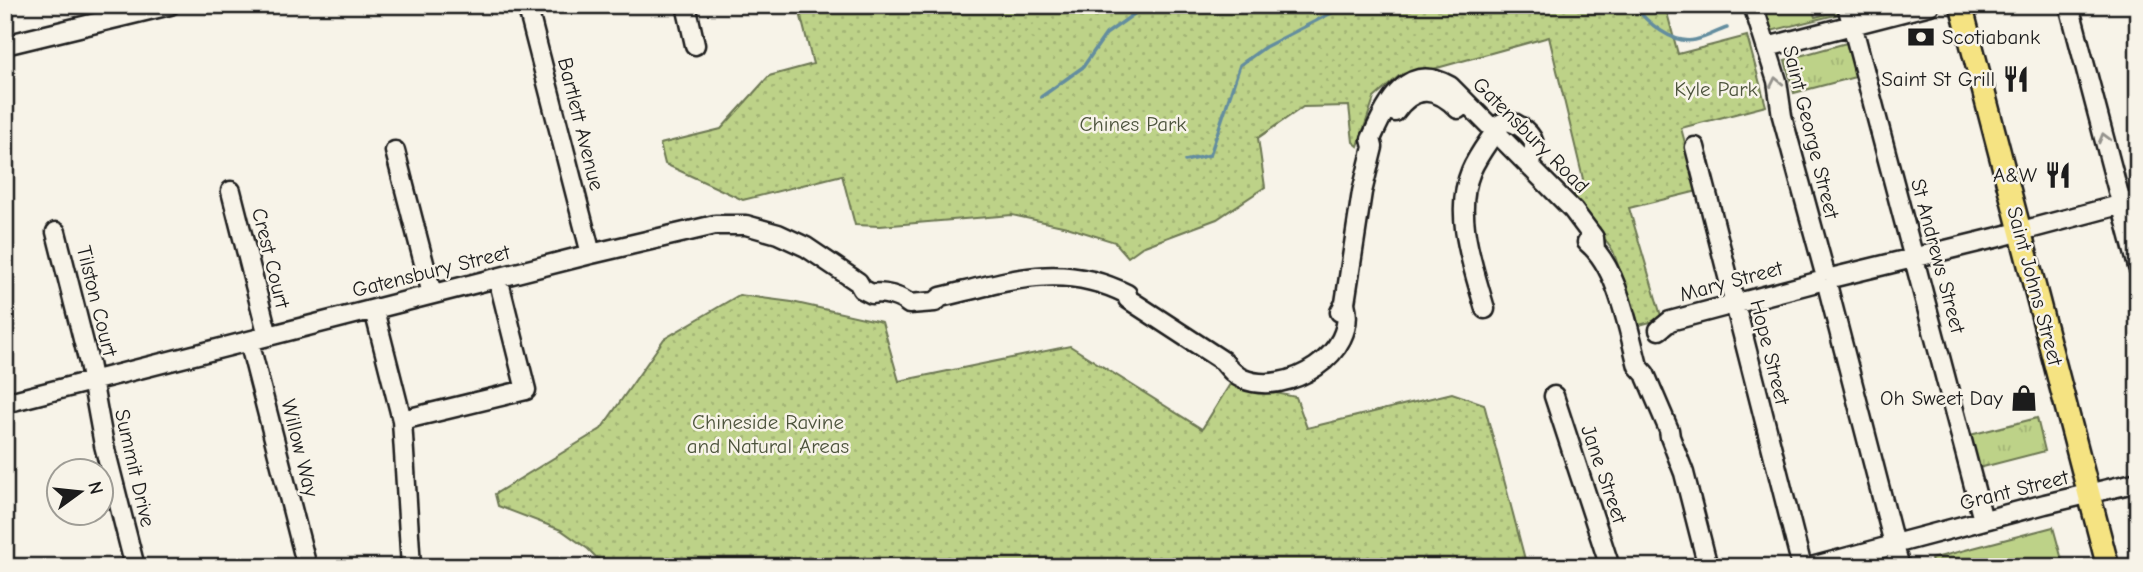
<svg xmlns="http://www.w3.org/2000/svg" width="2143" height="572" viewBox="0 0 2143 572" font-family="'Comic Neue',sans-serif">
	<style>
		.grass { fill: url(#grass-tufts); stroke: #6c7752; stroke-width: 2 }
		.park { fill: url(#park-dots); stroke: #6c7752; stroke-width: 2 }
		.pitch { fill: #bdd288; stroke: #6c7752; stroke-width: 2 }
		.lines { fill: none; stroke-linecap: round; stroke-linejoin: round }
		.stream { stroke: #648d9f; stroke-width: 3.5 }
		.minor-casing { stroke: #1c1c1c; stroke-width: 23 }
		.major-casing { stroke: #1c1c1c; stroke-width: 26 }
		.minor { stroke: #f7f3e8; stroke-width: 18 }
		.major { stroke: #f5e382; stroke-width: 21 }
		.oneway { stroke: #94928c }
		.labels { text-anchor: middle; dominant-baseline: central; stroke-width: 5; stroke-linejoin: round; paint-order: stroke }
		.poi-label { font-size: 21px; fill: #1c1c1c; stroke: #f7f3e8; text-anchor: end }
		.park-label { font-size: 21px; fill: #4c533c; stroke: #f7f3e8 }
		.street-label { font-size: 21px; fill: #1c1c1c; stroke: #f7f3e8 }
	</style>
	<defs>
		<pattern id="grass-tufts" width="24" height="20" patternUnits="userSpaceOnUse" patternTransform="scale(1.75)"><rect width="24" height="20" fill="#bdd288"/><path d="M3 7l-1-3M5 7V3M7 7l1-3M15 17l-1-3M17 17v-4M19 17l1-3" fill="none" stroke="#a2b475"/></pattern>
		<pattern id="park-dots" width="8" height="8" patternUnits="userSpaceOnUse" patternTransform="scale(1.75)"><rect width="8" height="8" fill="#bdd288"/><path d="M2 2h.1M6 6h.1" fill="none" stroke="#a2b475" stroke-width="1.8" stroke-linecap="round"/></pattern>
	</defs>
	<rect width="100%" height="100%" fill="#f7f3e8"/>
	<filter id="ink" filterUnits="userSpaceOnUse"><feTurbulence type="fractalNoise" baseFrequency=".0143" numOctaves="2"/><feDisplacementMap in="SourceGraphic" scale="14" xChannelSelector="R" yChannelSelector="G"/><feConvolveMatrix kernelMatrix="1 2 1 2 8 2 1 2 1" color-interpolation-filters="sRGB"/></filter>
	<g filter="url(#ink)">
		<path class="grass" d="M1760,5H1811L1815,17L1838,11L1839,14L1771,31L1765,24Z
			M1850,42L1859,76L1794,93L1785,60Z
			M2037,418L2045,451L1979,468L1970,435Z"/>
		<path class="park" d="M798,5H1665L1678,54L1747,36L1766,106L1681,128L1698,191L1629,208L1662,319L1639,325L1613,251L1573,197L1583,179L1549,37L1437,68L1399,76L1374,98L1358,146L1353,142L1349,106L1303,107L1258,138L1265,187L1217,219L1142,247L1128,257L1115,242L1067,227L1012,215L880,226L855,225L842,175L743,200L665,164L660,144L721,129L769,76L813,64Z
			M739,295L792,302L882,322L899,381L1070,346L1202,429L1230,384L1296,397L1307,428L1452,393L1484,404L1527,567H606L588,549L561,530L498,506L495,494L601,429L664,339Z"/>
		<path class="pitch" d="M2053,527L2064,567H1933L1931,559Z"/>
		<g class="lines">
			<path class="stream" d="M1234,5L1286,12L1351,5
				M1384,5H1408
				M1634,5C1646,22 1673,45 1695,40C1706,38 1717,31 1727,28
				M1041,97L1083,67L1106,34L1141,9L1161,5
				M1185,161L1210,155L1240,65L1265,47L1343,7"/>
			<defs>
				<path id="minor" d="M527,5L591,254
					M686,5L695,45
					M1753,5L1777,81L1782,116L1824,270
					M1847,5L1983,520
					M2069,5L2138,267
					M5,45L170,5
					M1767,47L1930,5
					M1395,112C1414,85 1436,86 1458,109
					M1695,147L1802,567
					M395,151L432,294
					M231,191L268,336
					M56,232L89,363L104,445L135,567
					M1587,242C1618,267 1628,329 1638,366L1645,374L1669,430L1670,437L1684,473L1708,567
					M1835,277L1999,237L2138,200
					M1828,288L1892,536
					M1485,309C1473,266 1453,214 1471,171C1478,154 1491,139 1500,124L1506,121C1517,122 1535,135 1534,147C1534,153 1531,159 1529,165
					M374,310L402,420L411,567
					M1340,312L1345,303L1362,192L1373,147L1371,139C1387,105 1405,61 1450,86L1573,210L1594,238L1595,249
					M1659,330L1670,321L1817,282
					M249,341L307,567
					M1554,396L1610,567
					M5,403L591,254L715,225H746L778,234L806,247L858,282L862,289L872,294C883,291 901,297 909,304L935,302L941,297C1008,281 1062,261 1127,294L1128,299L1223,361C1229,368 1234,375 1243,379C1287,397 1359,354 1345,303
					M402,420L526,390L498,278
					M1902,542L2045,504L2138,482
					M1896,553L1900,567
					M1811,567L1886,547"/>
				<path id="major" d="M1961,5L2108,567"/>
			</defs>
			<use href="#minor" class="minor-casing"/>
			<use href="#major" class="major-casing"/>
			<use href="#minor" class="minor"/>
			<use href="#major" class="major"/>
		</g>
		<defs><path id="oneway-chevron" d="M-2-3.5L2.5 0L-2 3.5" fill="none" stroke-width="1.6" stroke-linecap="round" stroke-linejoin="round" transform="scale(1.75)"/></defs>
		<g class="oneway">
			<use href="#oneway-chevron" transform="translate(1776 82) rotate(-102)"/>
			<use href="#oneway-chevron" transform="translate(2104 138) rotate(-105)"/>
		</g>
	</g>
	<defs>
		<symbol id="bank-bare" viewBox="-9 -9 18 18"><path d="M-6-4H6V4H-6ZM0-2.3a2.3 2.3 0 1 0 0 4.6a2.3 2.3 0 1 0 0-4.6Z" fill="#1c1c1c" stroke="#f7f3e8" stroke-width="2.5" paint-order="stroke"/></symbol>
		<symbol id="restaurant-bare" viewBox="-9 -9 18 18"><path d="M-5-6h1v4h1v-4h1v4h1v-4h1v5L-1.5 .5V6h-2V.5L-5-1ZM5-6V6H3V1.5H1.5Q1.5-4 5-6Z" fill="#1c1c1c" stroke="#f7f3e8" stroke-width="2.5" paint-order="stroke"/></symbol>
		<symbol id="shop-bare" viewBox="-9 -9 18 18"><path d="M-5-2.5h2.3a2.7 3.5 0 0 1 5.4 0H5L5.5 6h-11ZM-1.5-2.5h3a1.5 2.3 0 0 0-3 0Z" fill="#1c1c1c" stroke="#f7f3e8" stroke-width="2.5" paint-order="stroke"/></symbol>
	</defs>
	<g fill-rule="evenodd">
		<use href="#bank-bare" x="1902" y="18" width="38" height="38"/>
		<use href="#restaurant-bare" x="1997" y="60" width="38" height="38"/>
		<use href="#restaurant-bare" x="2039" y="156" width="38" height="38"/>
		<use href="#shop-bare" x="2005" y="379" width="38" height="38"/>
	</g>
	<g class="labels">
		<g class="poi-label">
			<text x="1942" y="37" text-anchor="start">Scotiabank</text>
			<text x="1995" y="79">Saint St Grill</text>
			<text x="2037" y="175">A&amp;W</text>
			<text x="2003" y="398">Oh Sweet Day</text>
		</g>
		<g class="park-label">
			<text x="1716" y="89">Kyle Park</text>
			<text x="1133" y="124">Chines Park</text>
			<text x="768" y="422">Chineside Ravine<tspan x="768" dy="24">and Natural Areas</tspan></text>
		</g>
		<g class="street-label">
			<text transform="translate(581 124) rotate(76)">Bartlett Avenue</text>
			<text transform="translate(1811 132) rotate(76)">Saint George Street</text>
			<text transform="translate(1531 135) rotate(45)">Gatensbury Road</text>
			<text transform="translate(1938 256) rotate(75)">St Andrews Street</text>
			<text transform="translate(271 258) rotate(76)">Crest Court</text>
			<text transform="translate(431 271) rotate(-14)">Gatensbury Street</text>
			<text transform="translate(1731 281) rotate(-15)">Mary Street</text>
			<text transform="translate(2035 286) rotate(75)">Saint Johns Street</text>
			<text transform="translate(97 301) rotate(76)">Tilston Court</text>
			<text transform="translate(1770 352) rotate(76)">Hope Street</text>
			<text transform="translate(300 448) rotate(76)">Willow Way</text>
			<text transform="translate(135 468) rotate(77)">Summit Drive</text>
			<text transform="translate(1604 474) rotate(71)">Jane Street</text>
			<text transform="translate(2014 490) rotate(-14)">Grant Street</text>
		</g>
	</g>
	<rect width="2143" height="572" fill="none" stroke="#f7f3e8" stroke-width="28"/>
	<rect x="14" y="14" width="2115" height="544" fill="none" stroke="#1c1c1c" stroke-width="2.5" filter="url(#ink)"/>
	<g transform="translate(80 492) rotate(75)"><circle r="33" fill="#f7f3e8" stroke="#9f9d96" stroke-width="2"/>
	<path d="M0-5L12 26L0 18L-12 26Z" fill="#1c1c1c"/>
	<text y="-10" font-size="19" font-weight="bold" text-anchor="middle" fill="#1c1c1c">N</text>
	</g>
</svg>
